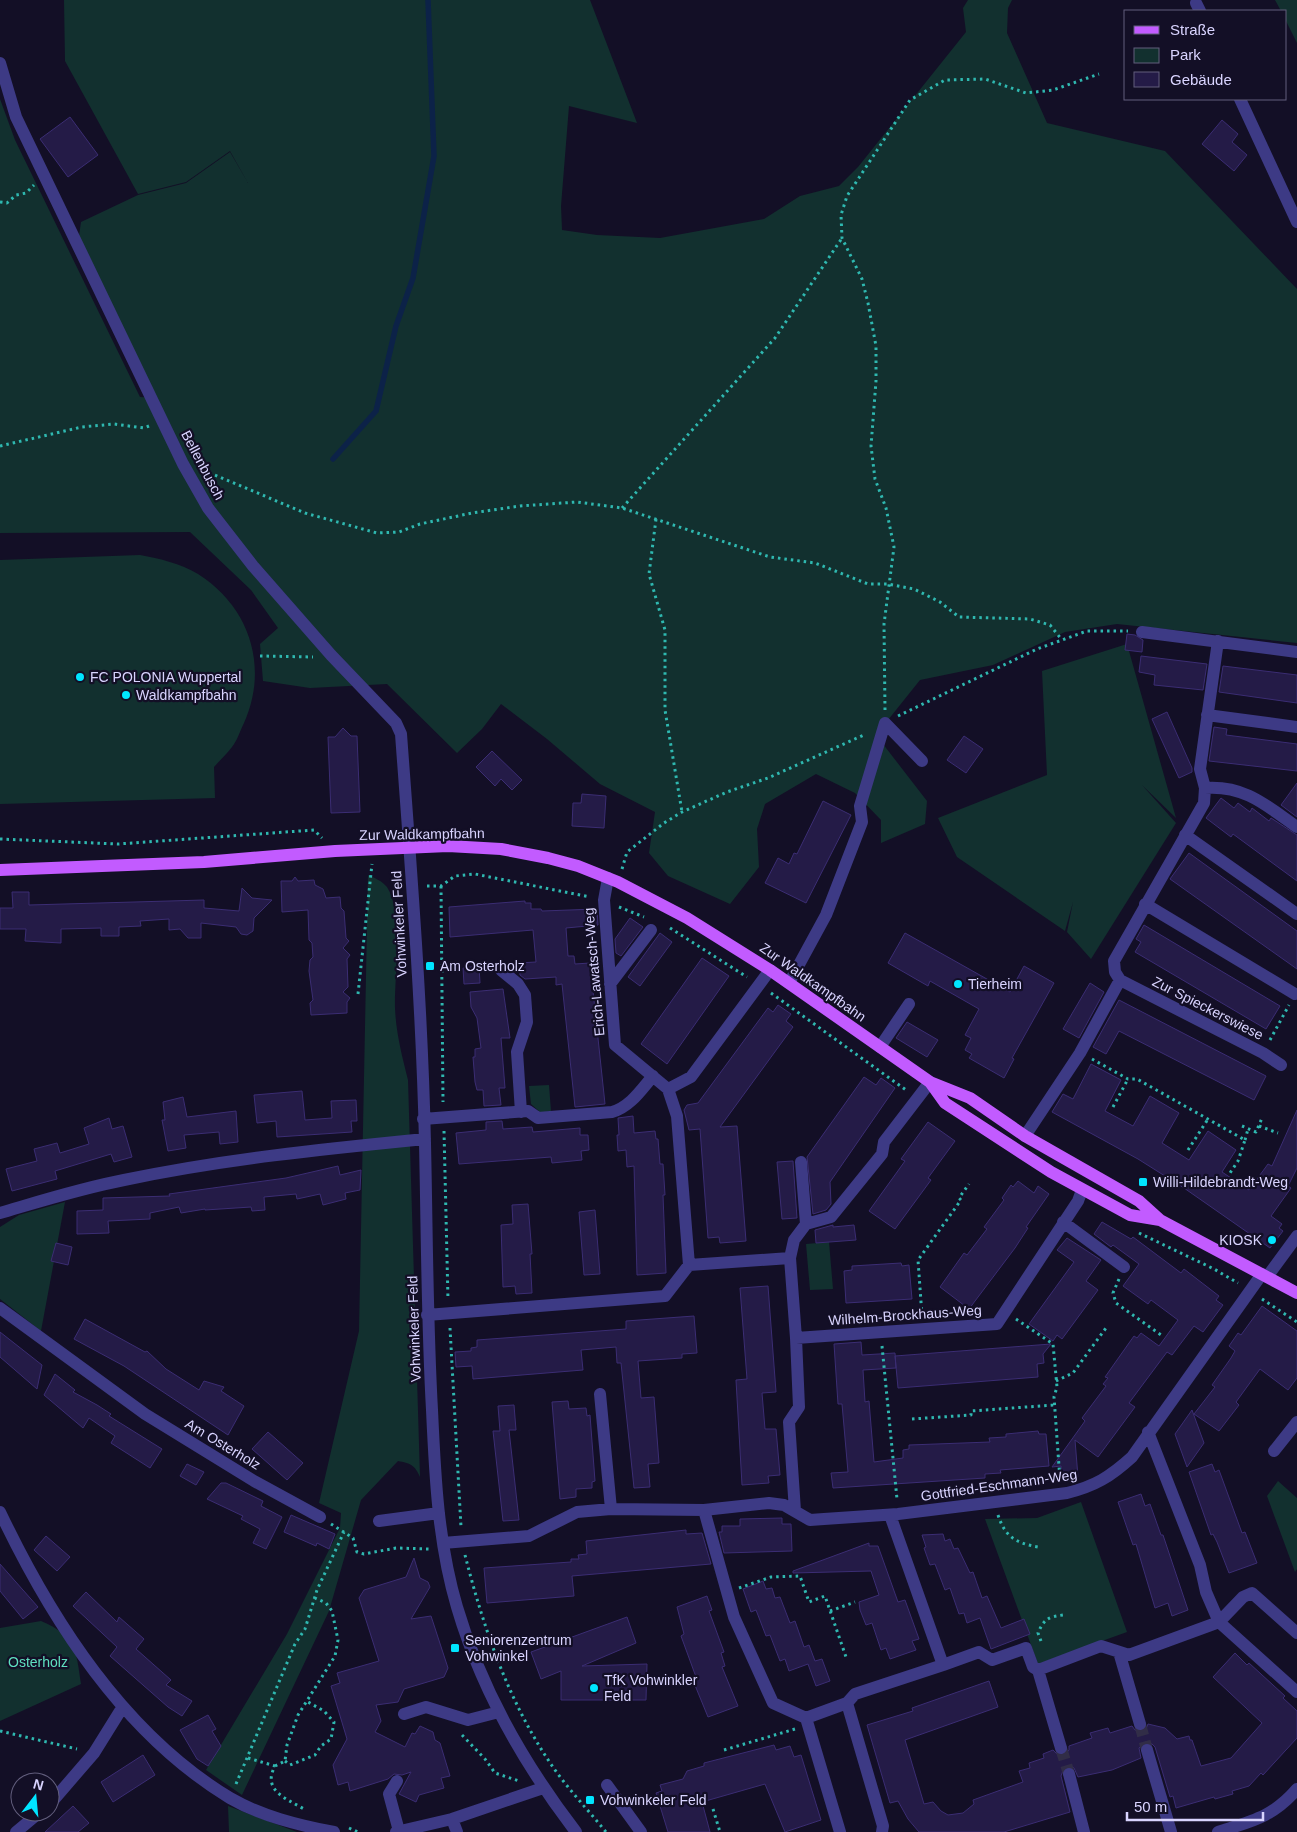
<svg xmlns="http://www.w3.org/2000/svg" width="1297" height="1832" font-family="Arial,sans-serif">
  <rect width="100%" height="100%" fill="#130f26"/>
  <path fill="#12302f" d="M64,0H590L637,123L569,106L561,206L562,230L597,235L660,238L764,219L800,196L839,186L858,167L966,32L963,8L968,0H1012L1008,8L1007,33L1047,123L1165,151L1297,289V643L1117,624L1065,632L993,665L920,680L876,735L927,801L925,824L881,843V820L855,793L816,774L765,804L757,829L759,867L730,904L668,876L649,853L655,812L600,784L547,739L501,704L482,729L457,753L387,684L310,688L263,681L260,644L278,628L251,590L190,532L0,533V99L15,140L140,397L156,398L79,236L81,222L138,195L186,183L230,152L248,183L230,151L186,182L138,194L65,61Z
    M1275,0H1297V43L1286,21V11H1281Z
    M140,555C160,559 180,563 198,574C250,607 269,667 244,723C240,731 237,741 232,747C227,754 220,760 214,767L215,798L0,804V560Z
    M1127,644L1176,818L1142,785L1176,823L1091,959L1067,932L1073,902L1065,931L957,857L938,818L1047,775L1042,671Z
    M368,875C375,878 382,881 387,887C404,913 394,978 395,1008C396,1033 402,1056 408,1080L420,1477C415,1465 410,1463 398,1461L361,1500L329,1611L242,1795L206,1770L287,1634L340,1528L341,1513L319,1503L359,1331Z
    M549,1085L551,1111L541,1113L531,1104L529,1086Z
    M65,1202L41,1331L0,1299V1227L19,1215Z
    M829,1242L833,1289L810,1290L806,1244Z
    M1278,1481L1297,1498V1569L1295,1572L1267,1496Z
    M1081,1502L1127,1632L1038,1664L985,1519L1037,1518Z
    M41,1621C76,1636 76,1649 81,1684L0,1721V1628Z
    M228,1806L297,1832H229Z"/>
  <g fill="none" stroke-linecap="round" stroke-linejoin="round">
    <path stroke="#0c2248" stroke-width="5.5" d="M333,459L376,411L396,326L413,278L434,156L428,0"/>
  </g>
  <path fill="#241b47" stroke="#3b2d73" d="M70,117L98,155L68,177L40,139Z
    M1222,120L1238,134L1232,142L1247,155L1234,171L1202,144Z
    M1127,634L1135,635L1143,640L1142,652L1125,650Z
    M1141,656L1207,664L1203,690L1154,685L1155,675L1139,672Z
    M1223,666L1297,675V703L1219,692Z
    M1167,712L1192,768V772L1179,778L1152,719Z
    M1214,727L1227,729L1226,735L1297,744V771L1209,761Z
    M343,728L351,736H357L360,812L331,813L328,737H335Z
    M964,736L983,749L966,773L947,760Z
    M492,751L522,780L512,790L501,779L495,786L476,767Z
    M1297,783V817L1281,805Z
    M582,794L606,796L604,828L572,826L573,803H581Z
    M1221,798L1234,808L1238,803L1250,812L1252,808L1269,821L1271,818L1297,835V881L1233,834L1231,837L1206,818Z
    M823,801L851,815L806,903L765,883L778,858L789,864L794,853L797,854Z
    M1189,853L1297,931V969L1170,879Z
    M295,877L298,881L314,880L315,885L323,889L326,898L340,897L341,908L344,911L346,938L349,941L343,948L350,955L347,959L348,987L343,992L350,998L347,1002V1013L311,1015L310,1003L313,1000L309,971L310,960L313,957L312,943L309,940L308,910L282,912L281,881H292Z
    M242,888L252,898L272,900L254,918L253,931L247,935L241,934L236,927L201,923V938H188L180,929L169,930V919L140,921L141,926L119,927V936H101V928L61,929V943L25,941L26,929H0V908H13L12,892H29V905L204,900V908L239,911Z
    M525,901V903H531V909H541L542,911L597,909L598,925L566,928L568,956H574L575,964L590,963L605,1104L575,1107L562,984L556,985V977L525,979L520,975L519,963L536,962L533,930L450,937L449,907Z
    M630,918L643,927L621,956L616,953L615,939Z
    M1144,925L1280,1006L1266,1029L1135,952L1141,942L1136,939Z
    M660,933L672,942L640,986L628,977Z
    M905,933L1010,992L1024,966L1054,983L1012,1058L1014,1059L1004,1078L969,1058L972,1054L965,1050L971,1038L965,1035L979,1009L930,981L928,986L888,963Z
    M702,958L729,976L667,1064L641,1044Z
    M479,966L480,983L464,984L463,968Z
    M1090,983L1104,992L1079,1038L1063,1029Z
    M503,989L510,1038H501L505,1088H499L501,1105L484,1106L483,1090H477L475,1082L473,1057H475V1049L481,1048L477,1018L471,1007L470,992Z
    M1119,1000L1266,1076L1254,1100L1119,1031L1106,1054L1093,1047Z
    M778,1005L791,1014L786,1021L793,1027L720,1127L737,1126L746,1241L720,1243L719,1237L708,1238L700,1129L689,1130L684,1110L687,1105L698,1103L768,1008L773,1012Z
    M907,1022L938,1040L927,1057L896,1038Z
    M1091,1064L1121,1080L1105,1111L1133,1126L1150,1096L1179,1113L1162,1143L1189,1160L1208,1131L1236,1150L1222,1172L1249,1190L1268,1164L1272,1166L1297,1110V1168L1288,1186L1291,1188L1271,1216L1282,1224L1279,1228L1283,1231L1270,1248L1184,1188L1138,1159L1052,1112L1063,1094L1073,1099Z
    M864,1077L876,1085L881,1078L895,1088L830,1182L831,1204L826,1210L813,1214L807,1157Z
    M302,1091L305,1120L332,1118L331,1101L356,1100L357,1121H351L352,1132L277,1137L276,1121L257,1123L254,1095Z
    M183,1097L187,1117L236,1111L238,1142L220,1144L219,1132L184,1135L186,1148L168,1151L162,1120H165L163,1102Z
    M633,1116L634,1133L655,1131L656,1139H658L660,1164H663L665,1195H663L666,1273L637,1275L634,1166L627,1167L626,1150L618,1151L617,1135H619L618,1118Z
    M109,1118L112,1129L123,1126L132,1157L114,1162L111,1154L55,1171L57,1179L12,1191L6,1169L37,1161L34,1149L57,1143L60,1153L89,1144L84,1128Z
    M502,1121L503,1129L532,1127L533,1132L580,1128V1135H588L589,1150L581,1151L582,1160L552,1163L551,1157L459,1164L456,1133L486,1130V1122Z
    M928,1122L955,1141L928,1178L931,1180L895,1229L869,1211L905,1161L901,1159Z
    M793,1161L797,1218L782,1219L777,1162Z
    M338,1166L340,1175L361,1170L360,1190L345,1193L346,1199L323,1205L320,1194L297,1199L296,1194L264,1197L265,1210L252,1211L251,1207L205,1210V1209L181,1213L179,1207L150,1213V1219L108,1221L109,1233L77,1234V1211L103,1210V1198L170,1196L169,1194L286,1178Z
    M1018,1181L1034,1193L1038,1186L1049,1194L1026,1227L1028,1228L1015,1248L969,1309L940,1287L964,1253L967,1255L987,1229L984,1227L1004,1200L1002,1198L1011,1185L1013,1187Z
    M528,1204L532,1254H530L532,1293L516,1294L515,1286L503,1287L501,1225L513,1224L512,1205Z
    M595,1210L600,1274L584,1275L579,1212Z
    M1102,1222L1131,1239L1133,1237L1181,1273L1184,1269L1219,1296L1216,1300L1223,1305L1203,1332L1194,1326L1172,1355L1167,1352L1129,1403L1135,1407L1098,1457L1075,1440L1078,1477L1062,1479L1061,1466L1052,1467L1085,1421L1082,1418L1106,1386L1103,1384L1108,1378L1105,1377L1129,1343L1134,1336L1137,1338L1141,1333L1159,1346L1178,1320L1151,1300L1148,1304L1123,1286L1139,1264L1113,1245L1111,1247L1094,1234Z
    M833,1225V1227L854,1225L856,1240L816,1243L815,1230Z
    M1067,1238L1101,1260L1086,1281L1098,1290L1062,1339L1057,1335L1053,1341L1029,1324L1074,1262L1057,1250Z
    M56,1243L72,1247L68,1265L51,1261Z
    M901,1263L902,1266L909,1265L912,1299L846,1303L844,1271L852,1270V1266Z
    M768,1286L776,1392L762,1393L765,1429H776L780,1475L768,1476L769,1483L742,1485L736,1380L747,1379L740,1288Z
    M1262,1306L1297,1331V1378L1288,1390L1260,1369L1236,1402L1239,1405L1219,1431L1194,1414L1215,1387L1212,1385L1231,1358L1235,1351L1229,1346L1238,1333L1241,1335Z
    M694,1316L697,1353L682,1354V1358L638,1361L641,1398L654,1397L659,1463L648,1464L650,1487L634,1488L621,1363H617L616,1347L581,1350L583,1370L473,1379L472,1366L456,1367L455,1352L471,1351V1348L477,1347V1340L626,1329V1321Z
    M85,1319L145,1352L147,1351L166,1369L199,1390L204,1381L224,1387L221,1391L244,1406L228,1435L124,1366L74,1339Z
    M0,1332L42,1365L37,1389L0,1357Z
    M861,1342L862,1355L895,1353L896,1368L863,1370L865,1402L869,1401L874,1462L903,1458V1450L909,1449V1445L990,1442L989,1438L1006,1437V1434L1038,1431L1039,1434H1046L1049,1466L1000,1470L1001,1473L985,1474V1478L833,1488L831,1473L848,1472L842,1404H838L834,1344Z
    M1051,1344L1043,1354L1044,1363L1037,1364L1038,1377L898,1388L895,1356Z
    M55,1374L75,1390L73,1392L97,1405L111,1414L109,1416L162,1449L150,1468L111,1443L115,1436L89,1418L83,1428L44,1395Z
    M568,1401L569,1409L586,1408L587,1416L590,1415L595,1481L592,1482V1488L576,1489V1497L560,1499L552,1402Z
    M514,1405L516,1430H509L519,1520L503,1521L493,1431H500L498,1406Z
    M1192,1410L1204,1443L1187,1467L1175,1434Z
    M268,1432L303,1463L287,1480L252,1449Z
    M187,1464L204,1472L196,1485L180,1476Z
    M1212,1464L1215,1472L1219,1470L1242,1533L1245,1532L1257,1563L1229,1573L1217,1542L1213,1534L1211,1535L1189,1472Z
    M221,1483H226L263,1501L261,1506L282,1517L266,1549L253,1543L260,1529L241,1519L243,1516L207,1499Z
    M1141,1494L1145,1506L1150,1504L1161,1535H1163L1188,1610L1172,1616L1168,1603L1155,1608L1136,1544L1133,1545L1118,1502Z
    M291,1515L335,1534L329,1549L317,1543L316,1546L284,1532Z
    M782,1518V1524H791L792,1551L724,1553L719,1532H722V1526H740V1519Z
    M686,1530V1534L702,1533L711,1564L572,1576L574,1596L487,1603L484,1568L571,1562V1559H579L578,1555L587,1554L586,1541Z
    M943,1534L945,1541L950,1539L954,1549L958,1548L970,1573L973,1572L982,1598L987,1596L1001,1628L1024,1619L1030,1634L991,1649L980,1618L967,1623L964,1613L959,1614L950,1588L945,1590L935,1564L930,1565L924,1548L926,1547L922,1535Z
    M46,1536L70,1557L57,1571L34,1550Z
    M869,1543V1546H878L898,1602L905,1600L919,1639L912,1641L916,1650L890,1659L886,1648L881,1650L872,1623L866,1625L860,1610L859,1602L879,1595L871,1571L793,1573V1571Z
    M414,1558L420,1578L428,1582L430,1587L411,1619L431,1616L448,1668L444,1677L404,1689L398,1702L376,1705L381,1721L375,1732L405,1747L412,1733L415,1734L420,1726L433,1732L435,1740L440,1743L450,1776L441,1778L444,1788L419,1795L416,1802L399,1794L411,1772L402,1775L394,1774L388,1779L350,1791L348,1782L338,1785L333,1765L347,1739L331,1686L340,1683L337,1673L379,1661L359,1598L364,1590L406,1577Z
    M0,1564L38,1607L23,1619L0,1591Z
    M763,1581L766,1589L772,1588L775,1598L780,1597L790,1623L795,1621L804,1647L809,1645L815,1661L822,1659L830,1681L816,1686L808,1664L789,1671L785,1659L780,1661L770,1635L766,1636L756,1610L751,1612L743,1589Z
    M86,1592L117,1622L119,1617L144,1639L136,1649L171,1680L166,1685L192,1701L182,1716L168,1707L110,1656L117,1647L73,1606Z
    M707,1596L712,1610L709,1611L724,1652L721,1653L725,1666L722,1667L738,1706L708,1717L692,1678L696,1677L681,1636L684,1634L677,1607Z
    M627,1617L636,1643L582,1666L647,1664L646,1700H561V1671L541,1679L531,1652Z
    M1235,1653L1247,1665L1249,1663L1285,1696L1283,1698L1297,1711V1738L1263,1775L1261,1773L1249,1786L1232,1791L1233,1794L1215,1799L1214,1797L1176,1808L1173,1796L1170,1797L1155,1747L1152,1744L1145,1742L1139,1748L1141,1758L1112,1770L1078,1777L1074,1768L1071,1766L1064,1768L1061,1776L1070,1812L1004,1832H919L908,1819L898,1801L890,1803L867,1725L913,1711L912,1708L989,1681L998,1707L905,1740L924,1804L933,1802L941,1811L948,1815L963,1813L974,1804L973,1800L1023,1782L1019,1771L1030,1768L1029,1763L1044,1758L1043,1754L1053,1750L1059,1756H1064L1069,1750V1746L1092,1738L1090,1733L1108,1728L1110,1733L1132,1726L1135,1730L1142,1732L1146,1729L1148,1724L1165,1728L1177,1739L1189,1736L1190,1740H1192L1201,1766L1231,1758L1262,1723L1213,1677Z
    M208,1715L216,1729L212,1731L221,1746L208,1766L197,1759L180,1730Z
    M774,1745L776,1750L790,1746L794,1757L801,1755L821,1820L785,1832L765,1784L702,1802L710,1832H668L656,1793L662,1791L660,1785L683,1779L687,1771L704,1766V1763Z
    M143,1755L155,1775L113,1802L101,1782Z
    M73,1806L89,1823L78,1832H45Z"/>
  <g fill="none" stroke-linecap="round" stroke-linejoin="round">
    <path stroke="#312d47" stroke-width="12" stroke-dasharray="12 6" stroke-linecap="butt" d="M1140,1724L1147,1750
      M1061,1748L1069,1774"/>
    <path stroke="#2fb8b0" stroke-width="3" stroke-dasharray="2.5 4" stroke-linecap="butt" d="M0,202L7,203L16,195L26,193L34,185
      M0,446L82,427L114,424L144,428L149,426
      M203,470L305,513L377,533L399,532L420,524L472,513L520,506L577,502L622,508L770,557L815,563L868,584H888L914,589L940,602L959,617L1030,619L1050,625L1062,640
      M622,508L775,338L842,238
      M656,519L649,574L665,630V710L682,812
      M260,656L313,657
      M885,710L884,624L894,547L886,508L875,479L871,446L876,381V346L868,303L862,279L842,238L841,215L847,196L910,100L945,80L985,79L1026,93L1053,90L1099,74
      M898,716L1037,649L1087,631H1128
      M0,839L118,844L314,830L322,838
      M622,869L627,852L664,823L682,812L727,792L768,778L866,734
      M427,886H441L455,876L475,874L590,897
      M441,886L443,1102
      M619,907L644,917
      M670,928L747,977
      M771,993L906,1090
      M358,994L372,864
      M1270,1040L1289,1005
      M1092,1059L1128,1079H1137L1245,1140L1238,1161L1228,1176
      M1113,1107L1128,1079
      M1242,1126L1256,1132L1262,1118
      M1259,1126L1278,1133
      M444,1131L448,1300
      M1245,1140L1248,1129
      M1188,1150L1208,1119
      M1139,1233L1214,1269L1238,1283
      M1119,1279L1113,1293L1116,1303L1161,1335
      M1262,1299L1297,1322
      M922,1316L918,1260L961,1200L959,1198L969,1184
      M1016,1319L1053,1344L1057,1387L1054,1397L1060,1480
      M450,1328L461,1527
      M882,1346L897,1499
      M1056,1381L1073,1373L1106,1328
      M912,1419L971,1415V1411L1054,1405
      M998,1515C1005,1537 1016,1543 1038,1547
      M331,1524L353,1538L357,1552L364,1554L396,1548L429,1549
      M465,1555C484,1630 510,1706 555,1770C570,1791 589,1811 606,1832
      M739,1588L771,1577L800,1576L809,1602L825,1596L846,1657
      M830,1611L855,1602
      M1041,1641L1038,1633C1044,1619 1048,1617 1063,1615
      M0,1731L77,1749
      M462,1735L485,1759L495,1773L519,1781
      M724,1750L795,1729
      M248,1758L275,1766C262,1790 285,1798 304,1809
      M285,1761L290,1765L315,1755L321,1746L331,1739L334,1722L324,1711L308,1702
      M275,1766L285,1761L287,1745L298,1715L335,1656L338,1640L332,1611L326,1603L315,1598
      M236,1784L295,1644L305,1629L317,1590L344,1532
      M713,1809L720,1832
      M349,1828L358,1832"/>
    <path stroke="#3d3a85" stroke-width="12" d="M1196,3L1200,11
      M0,63L16,117L183,464L208,508L253,566L331,655L396,723L401,734C411,869 422,1006 425,1143C427,1232 427,1321 432,1410C435,1476 438,1543 457,1607C481,1689 524,1764 576,1832
      M1240,99L1297,222
      M1142,632L1297,652
      M1218,641L1200,769L1205,788C1245,785 1267,806 1297,827
      M1207,715L1297,727
      M1185,835L1297,914
      M608,878L604,900L615,1045L668,1089L677,1116L689,1265
      M1145,904L1295,994
      M501,970L518,984L525,995L527,1022L517,1052L521,1112
      M1120,980L1263,1053L1281,1065
      M789,983L826,915L862,822L860,806L885,723L922,761
      M610,984L651,930
      M880,1047L909,1004
      M668,1089L691,1077L770,970
      M423,1119L528,1111L538,1118L612,1112C630,1107 641,1090 653,1076
      M1025,1136L1080,1053L1120,980L1115,972L1114,961L1204,803L1205,788
      M801,1162L806,1224
      M0,1213C41,1201 82,1188 124,1180C224,1159 324,1149 425,1139
      M1063,1222L1124,1267
      M790,1258L794,1240L806,1224L831,1217L882,1154L884,1142L930,1082
      M1267,1277L1297,1236
      M0,1308L145,1414L254,1481L320,1517
      M427,1315L665,1296L689,1265L790,1258L796,1338L997,1324L1078,1201L1082,1190
      M600,1394L611,1509
      M1274,1451L1297,1422
      M704,1510L734,1617L773,1703L806,1718
      M795,1511L789,1422L799,1407L796,1338
      M0,1512C52,1621 124,1734 230,1798C261,1816 298,1825 334,1832
      M890,1515L943,1665L979,1652L992,1660L1026,1648L1033,1667L1038,1670L1061,1748
      M379,1521L439,1513
      M443,1543L529,1536L577,1512L611,1509L704,1510L769,1503L784,1505L810,1520L824,1519L898,1514L1067,1493C1095,1486 1110,1477 1132,1457L1262,1274
      M1297,1633L1252,1593L1243,1597L1219,1622L1297,1692
      M1119,1652L1140,1724
      M1038,1670L1101,1646L1129,1655L1219,1622L1206,1592L1200,1565L1148,1432
      M847,1703L855,1694L943,1665
      M404,1714L426,1707L468,1720L499,1712
      M1147,1750L1171,1832
      M1069,1774L1084,1832
      M397,1781L389,1794L399,1831
      M607,1785L641,1832
      M50,1804L94,1753L122,1708
      M452,1819L457,1832
      M16,1832L40,1812
      M396,1832L452,1819L543,1788
      M840,1832L806,1718L847,1703L883,1826L882,1832
      M1218,1832C1252,1821 1273,1817 1297,1789"/>
    <path stroke="#c25bff" stroke-width="12" d="M0,870L204,862L335,851L448,846L501,849L548,858L578,866L618,882L687,918L770,970L930,1082L970,1098L1025,1136L1139,1201L1160,1220L1297,1293
      M930,1082L945,1103L1051,1172L1130,1215L1160,1220"/>
  </g>
  <g fill="#00e5ff" stroke="#130f26" stroke-width="2">
    <circle cx="80" cy="677" r="5"/>
    <circle cx="126" cy="695" r="5"/>
    <rect x="425" y="961" width="10" height="10" rx="2.5"/>
    <circle cx="958" cy="984" r="5"/>
    <rect x="1138" y="1177" width="10" height="10" rx="2.5"/>
    <circle cx="1272" cy="1240" r="5"/>
    <rect x="450" y="1643" width="10" height="10" rx="2.5"/>
    <circle cx="594" cy="1688" r="5"/>
    <rect x="585" y="1795" width="10" height="10" rx="2.5"/>
  </g>
  <g text-anchor="middle" dominant-baseline="central" stroke-width="4.5" stroke-linejoin="round" paint-order="stroke">
    <g font-size="14" fill="#d9d4ff" stroke="#130f26">
      <text transform="translate(203 465) rotate(62)">Bellenbusch</text>
      <text transform="translate(422 834) rotate(-1)">Zur Waldkampfbahn</text>
      <text transform="translate(399 924) rotate(-93)">Vohwinkeler Feld</text>
      <text transform="translate(594 972) rotate(-95)">Erich-Lawatsch-Weg</text>
      <text transform="translate(813 982) rotate(35)">Zur Waldkampfbahn</text>
      <text transform="translate(1208 1008) rotate(27)">Zur Spieckerswiese</text>
      <text transform="translate(905 1315) rotate(-4)">Wilhelm-Brockhaus-Weg</text>
      <text transform="translate(414 1329) rotate(-92)">Vohwinkeler Feld</text>
      <text transform="translate(223 1444) rotate(31)">Am Osterholz</text>
      <text transform="translate(999 1485) rotate(-8)">Gottfried-Eschmann-Weg</text>
    </g>
    <g font-size="14" fill="#d9d4ff" stroke="#130f26" text-anchor="start">
      <text x="90" y="677">FC POLONIA Wuppertal</text>
      <text x="136" y="695">Waldkampfbahn</text>
      <text x="440" y="966">Am Osterholz</text>
      <text x="968" y="984">Tierheim</text>
      <text x="1153" y="1182">Willi-Hildebrandt-Weg</text>
      <text x="1262" y="1240" text-anchor="end">KIOSK</text>
      <text x="465" y="1640">Seniorenzentrum<tspan x="465" dy="16">Vohwinkel</tspan></text>
      <text x="604" y="1680">TfK Vohwinkler<tspan x="604" dy="16">Feld</tspan></text>
      <text x="600" y="1800">Vohwinkeler Feld</text>
    </g>
    <g font-size="14" fill="#5fe0c0" stroke="#130f26">
      <text x="38" y="1662">Osterholz</text>
    </g>
  </g>
  <rect x="1124" y="10" width="162" height="90" fill="#130f26" stroke="#625e7d"/>
  <rect x="1134" y="26" width="25" height="8" fill="#c25bff" stroke="#625e7d"/>
  <text x="1170" y="35" font-size="15" fill="#d9d4ff">Straße</text>
  <rect x="1134" y="48" width="25" height="15" fill="#12302f" stroke="#625e7d"/>
  <text x="1170" y="60" font-size="15" fill="#d9d4ff">Park</text>
  <rect x="1134" y="72" width="25" height="15" fill="#241b47" stroke="#625e7d"/>
  <text x="1170" y="85" font-size="15" fill="#d9d4ff">Gebäude</text>
  <g transform="translate(35 1797) rotate(16)"><circle r="24" fill="#130f26" stroke="#625e7d"/>
  <path d="M0-4L9 19L0 12L-9 19Z" fill="#00e5ff"/>
  <text y="-8" font-size="14" font-weight="bold" text-anchor="middle" fill="#d9d4ff">N</text>
  </g>
  <path d="M1127 1812v8h136v-8" fill="none" stroke="#d9d4ff" stroke-width="2.5"/>
  <text x="1134" y="1812" font-size="15" fill="#d9d4ff" stroke="#130f26" stroke-width="4" paint-order="stroke">50 m</text>
</svg>
